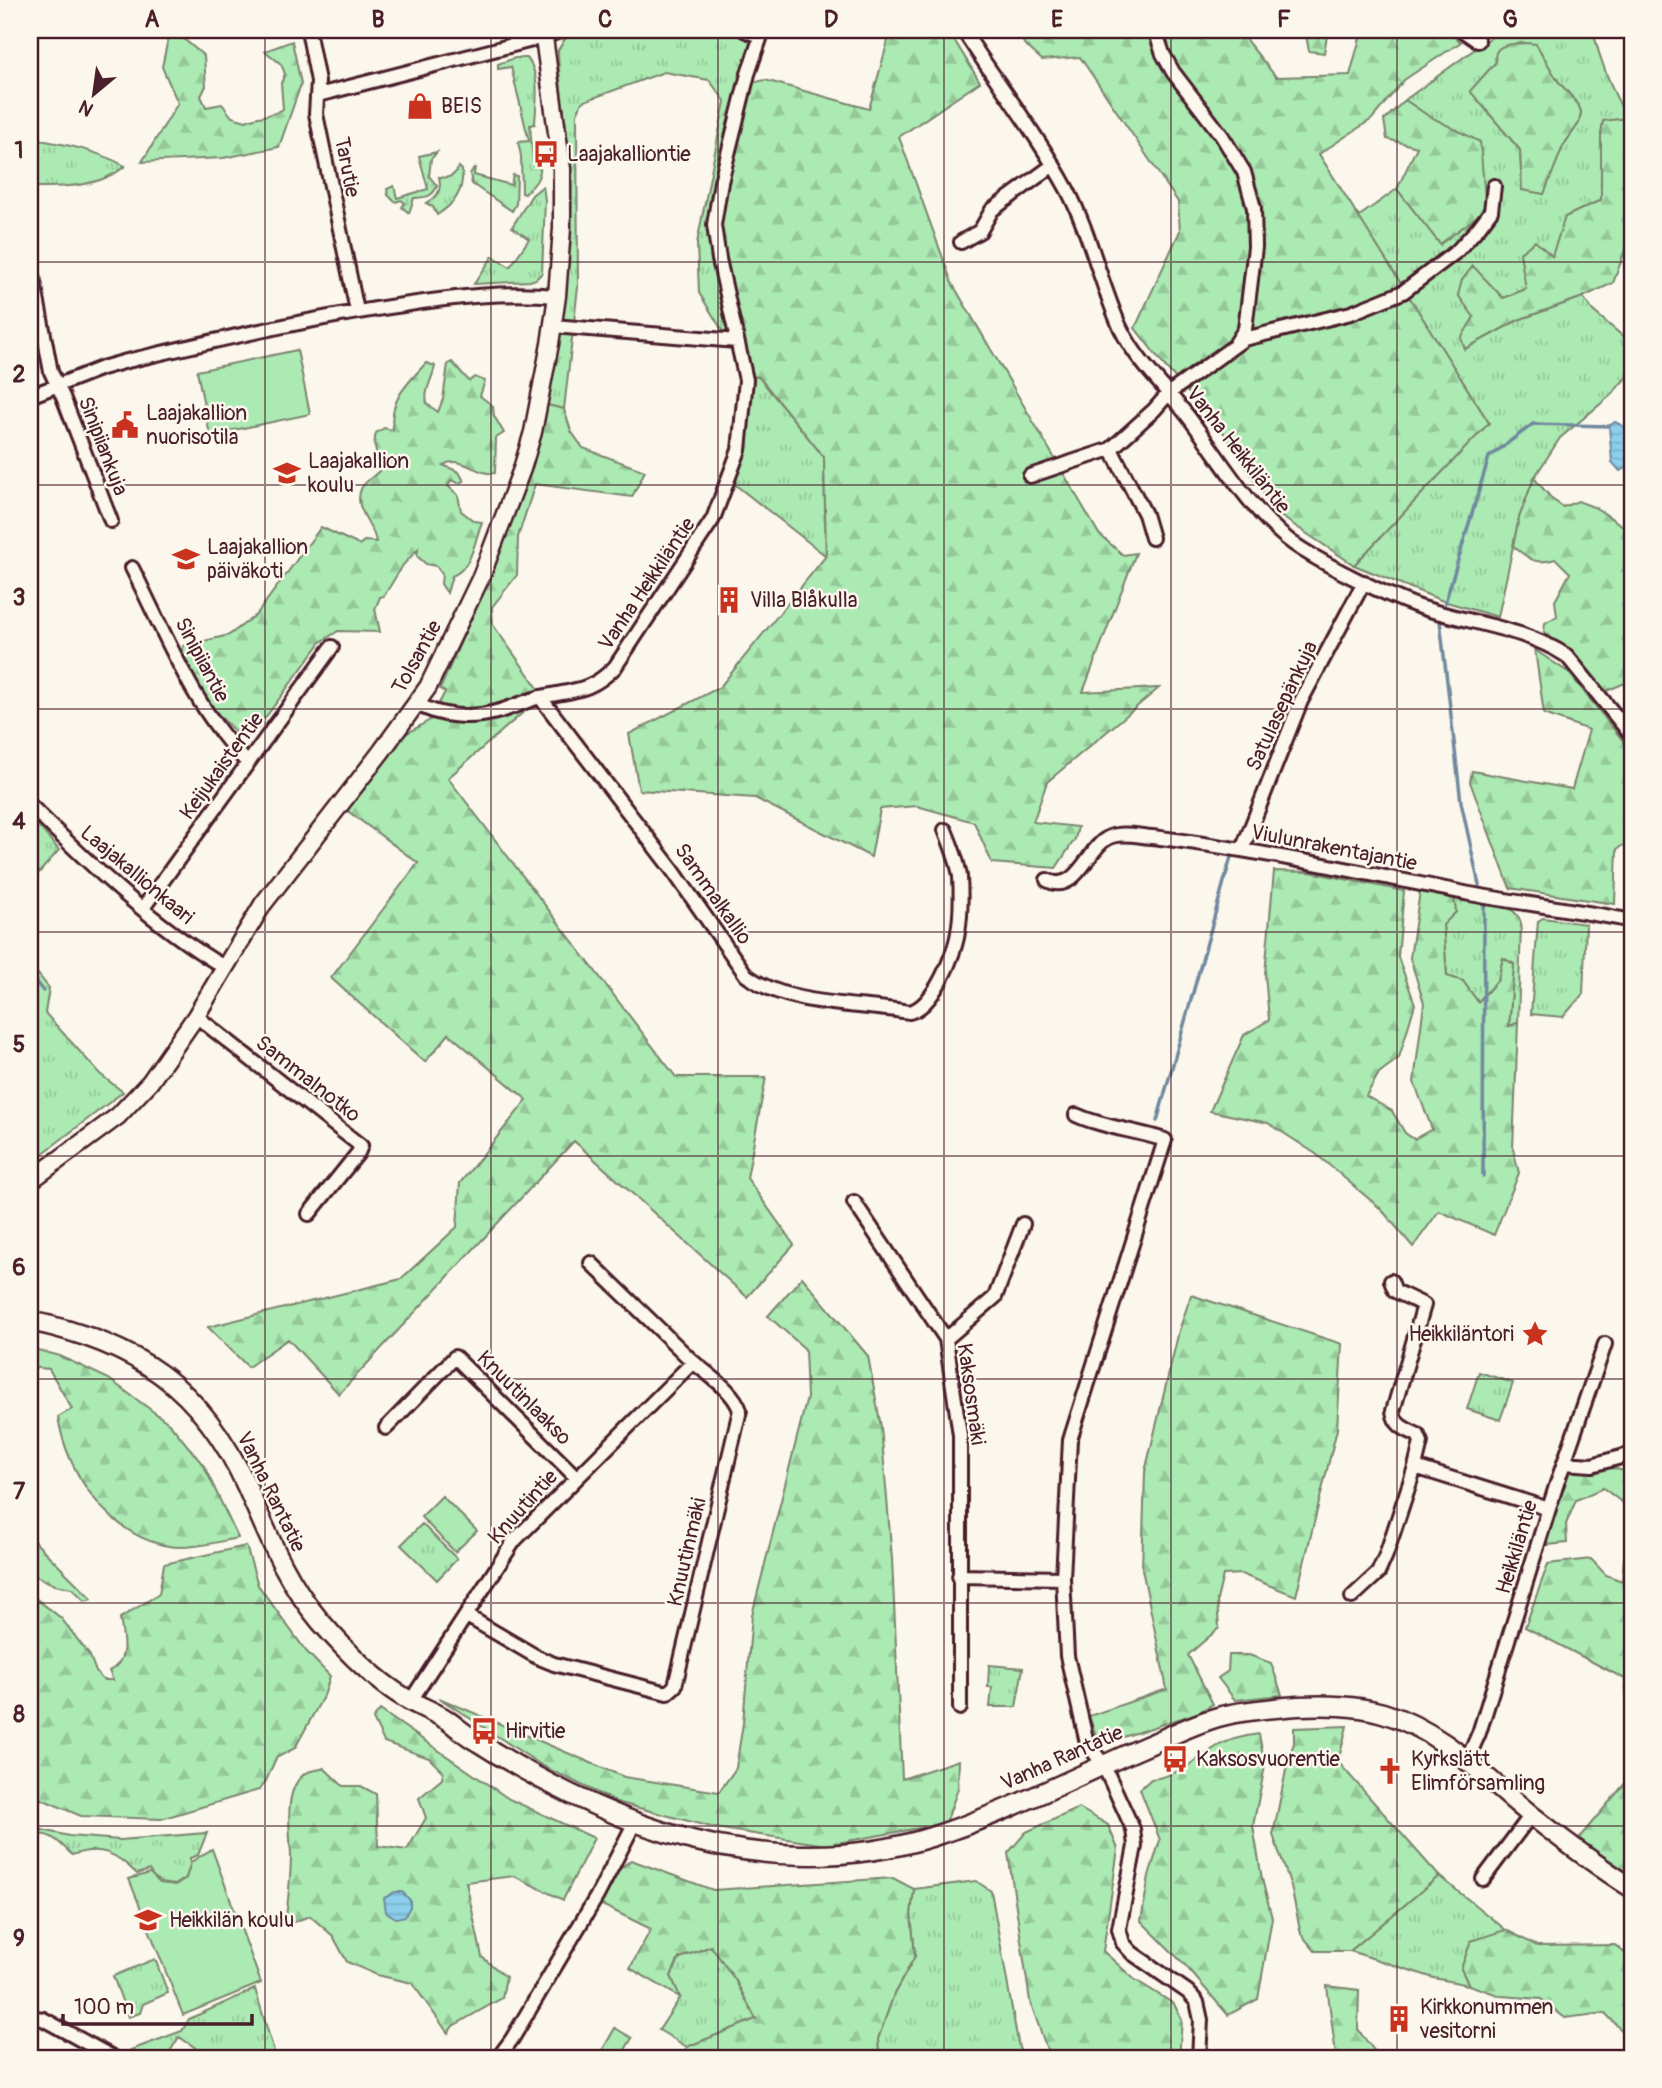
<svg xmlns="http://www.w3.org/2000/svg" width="1662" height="2088" font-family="Pangolin,sans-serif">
  <defs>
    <pattern id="grass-tufts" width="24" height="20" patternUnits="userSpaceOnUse" patternTransform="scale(1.75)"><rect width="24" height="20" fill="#abeab2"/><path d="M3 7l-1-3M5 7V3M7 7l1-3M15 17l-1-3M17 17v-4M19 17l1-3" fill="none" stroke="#95c899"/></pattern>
    <pattern id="forest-firs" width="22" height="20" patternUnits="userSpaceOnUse" patternTransform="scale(1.75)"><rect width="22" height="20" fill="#abeab2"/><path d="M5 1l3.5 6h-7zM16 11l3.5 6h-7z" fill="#95c899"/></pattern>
    <pattern id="water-rules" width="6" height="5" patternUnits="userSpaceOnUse" patternTransform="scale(1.75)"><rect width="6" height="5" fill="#8bcfec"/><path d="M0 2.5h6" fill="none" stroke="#79b1cb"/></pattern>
  </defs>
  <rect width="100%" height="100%" fill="#fbf7ec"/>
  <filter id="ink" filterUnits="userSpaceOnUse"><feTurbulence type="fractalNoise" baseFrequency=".0143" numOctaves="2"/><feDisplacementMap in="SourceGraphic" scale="14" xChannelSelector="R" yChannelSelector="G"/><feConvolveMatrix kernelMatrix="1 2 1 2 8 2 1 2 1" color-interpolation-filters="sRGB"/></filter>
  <g filter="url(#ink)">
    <path fill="url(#grass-tufts)" stroke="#7a846e" stroke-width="2" fill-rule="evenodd" d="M580,30H729C738,33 749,36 752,46L709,227L711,261L735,351L699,293L697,243L725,101L709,80L664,72L582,102L577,114L578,287L564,409L547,405C561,320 573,232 568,147C566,114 558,83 558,50L565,39Z
      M1501,30H1593C1600,62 1611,89 1627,118L1603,122L1601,135V200L1565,217L1552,257L1526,289L1503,298L1472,266L1474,317L1465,349L1518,320L1583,297L1593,311L1632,344V371L1610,396L1560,438L1534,478L1519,518L1498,617L1443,601L1354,565L1489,423L1358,217L1397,189L1440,244L1427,115L1405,100ZM1536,44L1557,80L1578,104L1581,112L1579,123L1563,146L1544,193L1522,190L1520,150L1471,91L1496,62Z
      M515,58H527C541,74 536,103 535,124L530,125L533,162H540C542,177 535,184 525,194L522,193L521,156L518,142L529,141L511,67L498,69V64Z
      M33,139C65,144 96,150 125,166C100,188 62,187 30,187V140Z
      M437,152L431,159L429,176L437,186C432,198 425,197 414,198L409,213L402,207L405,203L401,200L395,202L388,195L387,189L394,186L397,198L428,189L419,156Z
      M459,167L462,170C464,192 454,204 437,215L433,207L426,203C438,197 442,190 439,177C448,179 455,176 459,167Z
      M475,167L474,175L511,185L513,175L517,176L516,204L512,211L472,184L470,174Z
      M543,186L545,200L542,273L536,279L530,281L474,284L493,256L510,267L529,239L512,227L532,195Z
      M751,376L759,377L824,457L826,556L733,483Z
      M30,816L59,850L30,883Z
      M1454,897C1477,900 1513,898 1521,923L1518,1023L1509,1027L1514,964L1503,958L1498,980L1478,1002L1463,981L1447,976L1443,924L1456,912Z
      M1543,918L1586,924L1583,994L1563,1017L1531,1014L1538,921Z
      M30,964L49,988L45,1013L100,1074L123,1092L33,1161L30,1160Z
      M1479,1372L1513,1383L1500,1420L1467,1409Z
      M422,1524L457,1559L437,1580L401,1545Z
      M989,1665L1023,1668L1016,1707H990L992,1687H988Z
      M38,1829L69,1836L120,1840L207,1833L198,1855L190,1858C193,1888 163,1896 149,1870L137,1874C116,1853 101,1845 72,1855C59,1842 49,1829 30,1837V1833Z
      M1439,1876L1506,1930L1471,1941L1461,1969L1469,1985L1434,1978L1350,1951Z
      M976,1881L991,1891L1019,2048L1024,2058L879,2057L878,2039L894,1994L915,1956L911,1914L914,1889Z
      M711,1946L736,1981L756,2019L687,2047L659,2030L680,1998L671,1976L680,1958Z
      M155,1959L168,1993L143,2004L140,2013L128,2017L113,1976Z
      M255,1989L276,2058H211L179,2037L166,2058H147L131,2050L182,2031L189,2019Z
      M615,2028L632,2038L620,2058H598Z"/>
    <path fill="url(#forest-firs)" stroke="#7a846e" stroke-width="2" d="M891,30H948L980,82L899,137L952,283L1099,534L1123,555L1136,553L1083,692L1159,688L1047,782L1033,822L1078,827L1075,839L1056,868L992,863L974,822L917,806L880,809L871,857L755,798L639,790L629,734L720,687L826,556L824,457L759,377L751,376L719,235L724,188L751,83L765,80L869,109Z
      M1019,30H1238L1276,77L1350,75L1361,34L1332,30H1447L1461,42L1404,80L1372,119L1319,154L1489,423L1354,565L1276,513L1224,433L1163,364L1135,328L1180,231L1178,202L1080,57L1042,60L1024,44Z
      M1305,30H1328L1324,53L1309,51Z
      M169,34L179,35L204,56L206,86L201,96L206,107L222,104L232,117L246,121C258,115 271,117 283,109L281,83L285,74L281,64L265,51L292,41L301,84L279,147L223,158L142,162L178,103L162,67Z
      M1525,43L1536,44L1557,80L1578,104L1581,112L1579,123L1563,146L1544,194L1522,190L1520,150L1470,91L1496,62C1491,44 1511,44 1525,43Z
      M1405,100L1427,115L1480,142L1486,210L1440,244L1397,189L1417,147L1387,139L1384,120Z
      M1627,118L1632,125V232L1613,283L1583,297L1518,320L1465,349L1461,338L1474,317L1458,295L1462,280L1473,266L1503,298L1526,289L1520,253L1535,241L1552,256L1565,217L1601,200V135L1603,121Z
      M452,362L469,381L475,377L485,381L480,396L493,406L494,416L504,433L496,438L495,473C477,476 461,454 443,465L459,472L464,481L458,483L451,480L448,486L458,495L461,511L474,521L482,522C474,541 473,567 452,576L447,593L441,584L442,574L436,566L426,564L417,556L418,549L403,565L384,596L380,597L375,609L380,632L338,631L321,642L254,733H236C215,709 179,680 183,646L229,635L256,615L321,527L359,545L364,541L376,542C374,524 351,507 362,487C365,482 374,476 379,471C381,454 371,451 376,433L384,428L393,430C388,400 408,383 426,363L435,366C432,381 424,389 427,404L438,412L443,399L448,364Z
      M547,405L564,409L571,431L583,448L645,471L632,497L535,484L518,537L517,575L492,607L493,625L543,695L448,778L676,1077H766L747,1178L794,1245L747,1297L574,1141L339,1394L288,1339L248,1367L208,1327L401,1279L457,1227L460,1183L527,1100L449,1034L425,1062L331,978L418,863L345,809L404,735L430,720L445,692L440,689L502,548L528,476Z
      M1534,478L1552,499L1563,507L1578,501L1596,508L1632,532V680L1604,692L1586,667L1544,632L1545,623L1557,616L1555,601L1570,573L1556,559C1534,565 1531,560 1513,546L1519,518Z
      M1535,650L1568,672L1632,752V840L1617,849L1615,904L1510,888L1470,782L1472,771L1572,789L1589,730L1544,714Z
      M1274,871L1310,872L1404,891L1398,957L1415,1004L1399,1058L1379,1073L1366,1096L1392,1111L1405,1133L1414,1139L1432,1129L1414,1082L1424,1003L1410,958L1420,891L1454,897L1456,912L1443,925L1447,976L1463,981L1478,1002L1498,980L1503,958L1514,964L1509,1026L1518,1023L1513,1149L1519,1173L1494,1235L1439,1211L1413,1247L1381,1209L1316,1154L1268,1123L1210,1111L1244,1035L1269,1020L1265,974Z
      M802,1277L868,1356L881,1427L892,1559L902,1779L959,1760L958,1788L946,1823L826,1845L715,1828L616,1802L541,1765L439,1698L624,1777L719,1792L736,1768L743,1723L752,1615L807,1398L805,1349L768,1316Z
      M1191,1295L1342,1344L1337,1429L1296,1596L1241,1574L1223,1575L1217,1600L1219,1628L1188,1655L1213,1704L1197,1713L1105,1743L1098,1741L1089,1716L1167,1689L1142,1569L1145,1472L1179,1331Z
      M30,1348L60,1356L109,1379L170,1424L204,1466L238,1538C215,1542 187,1551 163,1545C106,1531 67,1472 58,1417L72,1409L49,1369L30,1367Z
      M1609,1467L1632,1473V1510L1603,1488L1576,1500L1566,1524L1567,1543L1546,1545L1563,1477L1577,1469Z
      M30,1537L92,1599L85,1601L72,1588L55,1585L38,1577L30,1570Z
      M246,1546L258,1585L306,1651L330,1676L325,1693L295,1748L276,1758L266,1781L259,1790L161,1819L81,1816L30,1794V1588L34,1597L61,1618L90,1656L96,1672L103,1680H113L109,1671C130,1660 123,1638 120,1618L159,1594L164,1564Z
      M1632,1553V1763L1625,1679L1525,1627L1548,1564L1591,1559L1606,1575L1622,1581L1624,1558Z
      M1229,1655H1249L1271,1663L1282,1695L1235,1700L1218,1678L1228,1671Z
      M380,1710L509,1799L594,1838L563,1900L514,1876L466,1882L482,1957L506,1977L502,1998L453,2026L448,2033L412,1983L377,1975L347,1962L333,1936L310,1916L285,1925C288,1901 291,1878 291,1854C290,1831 282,1785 308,1772C313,1770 320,1770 324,1768L343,1786H361L376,1794L378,1846L407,1850L426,1818L419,1798L442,1779L443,1772L429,1758L384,1742L373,1719Z
      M1347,1726L1338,1762L1439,1876L1350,1951H1315L1301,1934L1291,1886L1273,1835L1288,1760L1294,1743V1728Z
      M1259,1734L1265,1766L1253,1826L1262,1879L1272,1918L1258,1999L1228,2015L1185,1965L1141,1921L1149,1876L1160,1840L1140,1789L1151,1779C1176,1777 1195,1761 1216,1747C1229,1739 1244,1736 1259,1734Z
      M1632,1775V1875L1578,1839Z
      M1079,1808L1108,1825L1118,1849L1103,1951L1134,1979L1174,2004L1182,2020L1179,2058H1050L1030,2001L1008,1853L1026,1832Z
      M631,1860L713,1890L893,1878L914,1889L911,1914L915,1956L894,1994L878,2039L879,2057L882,2058H680L687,2047L756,2019L736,1981L711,1946L679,1958L671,1976L680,1997L630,1968L651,1929L600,1904L615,1873Z
      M1506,1930L1537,1946L1615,1945L1632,1959V2041L1605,2013L1565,2018L1541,1999L1501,1996L1469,1985L1461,1969L1471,1941Z
      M1327,1986L1359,1990L1358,2030L1380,2058H1332L1336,2055Z"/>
    <path fill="#abeab2" stroke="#7a846e" stroke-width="2" d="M297,350L310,414L210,435L197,371Z
      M442,1496L477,1531L455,1552L421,1517Z
      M212,1849L261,1983L183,2015L129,1879L150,1873L160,1883L175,1885L186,1878L191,1862Z"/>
    <path fill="url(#water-rules)" stroke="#71899f" stroke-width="2" d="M1615,422L1629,429L1632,433V461L1628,467L1620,471L1612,462L1609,426Z
      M395,1892H402L410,1900V1907L405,1916L396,1918L386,1912L384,1898Z"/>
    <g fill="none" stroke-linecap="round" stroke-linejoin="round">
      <path stroke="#71899f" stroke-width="3.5" d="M1445,603L1489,457L1533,424L1609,426
        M1440,621L1461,802L1479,885
        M30,975L43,991
        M1157,1121L1231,857
        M1483,1176L1484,906"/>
      <defs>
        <path id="minor" d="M308,30L318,81L316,114L357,311
          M744,30L759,36
          M963,30C997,83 1037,134 1067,189C1090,233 1100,282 1120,327C1136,361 1164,386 1187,415C1221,459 1256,522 1303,550C1335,570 1382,593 1417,606C1466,623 1523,627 1567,656L1632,736
          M1155,30L1163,54L1173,72L1222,136L1244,172L1254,208L1255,247L1245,329L1236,343
          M1462,30L1478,41
          M318,95L544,37L562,30
          M961,242L980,231L992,210L1052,166
          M30,261L51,372L63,397L111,521
          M553,326L737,341
          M30,396L102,368L127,361C218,340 310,318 403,305C454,297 506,291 557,296
          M1030,476L1111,449
          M1152,538L1145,514L1111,449L1154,410L1169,393L1244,339L1351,313L1403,292L1457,251L1479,227L1491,211L1494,186
          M132,568C165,633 195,712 248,763
          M540,697L674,872L746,975C788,1007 857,1003 909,1012C933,1008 955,954 958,932C961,915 961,894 960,877C958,861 951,845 945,830
          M416,703C440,718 473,719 500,711C514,707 527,700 541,697C573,690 591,692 615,667L713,519L739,450L746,380L719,259L714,225L721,182L748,74L763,30
          M30,805C87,862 154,926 224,967
          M1242,850L1301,701L1364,582
          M1047,880C1075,896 1088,849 1106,839C1118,831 1138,836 1152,837C1259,850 1365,873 1470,894C1524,904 1579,910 1632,921
          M143,908L332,647
          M196,1016L361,1146L358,1153L309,1214
          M1076,1115C1105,1128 1135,1130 1165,1140L1070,1440L1063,1578L1067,1656L1087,1743L1103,1764L1133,1829L1135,1846L1119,1929L1123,1943L1132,1953L1188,1992L1197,2002L1201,2020L1199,2058
          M854,1202L946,1339L960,1435V1708
          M1391,1281L1395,1291L1424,1305L1393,1411C1395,1426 1405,1429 1418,1435L1421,1442L1415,1467L1549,1509
          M946,1339L995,1297L1023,1224
          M386,1428L455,1357L576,1477
          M1564,1463L1592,1465L1632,1454
          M959,1576L1063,1578
          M1352,1597L1378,1573L1386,1555L1415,1467
          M467,1616L537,1657L554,1664L667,1693L675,1686L740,1410C732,1388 706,1374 690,1359C657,1327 624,1295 591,1263
          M410,1702L514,1541L693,1362
          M1467,1760L1479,1733L1556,1486L1605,1344
          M1483,1879L1531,1815
          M30,2017L43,2019L114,2058
          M498,2058L512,2039L597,1896L635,1822"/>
        <path id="tertiary" d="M30,1181L118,1116L150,1082L196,1016L263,904L381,752L428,687L481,577L522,469L533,432L550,344L557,296L562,228V169L543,30"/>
        <path id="secondary" d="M30,1321C136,1343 202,1387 247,1487C268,1535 286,1581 320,1621C344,1649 373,1679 405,1698C418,1706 433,1711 447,1720C457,1727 467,1736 478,1742C534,1778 603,1813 667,1833C752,1859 846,1864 931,1837C1007,1813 1078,1775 1151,1744C1174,1734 1198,1722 1222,1716C1247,1710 1272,1708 1298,1706C1326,1705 1355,1705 1383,1713C1443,1731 1484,1777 1531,1815C1564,1841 1597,1866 1632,1888"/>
      </defs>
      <use href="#minor" stroke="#4a1f2b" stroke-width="18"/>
      <use href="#tertiary" stroke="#4a1f2b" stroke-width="21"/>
      <use href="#secondary" stroke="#4a1f2b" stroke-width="23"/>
      <use href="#minor" stroke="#fbf7ec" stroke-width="12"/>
      <use href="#tertiary" stroke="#fbf7ec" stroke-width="16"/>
      <use href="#secondary" stroke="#fbf7ec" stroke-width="18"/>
    </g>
  </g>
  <path fill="none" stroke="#4a1f2b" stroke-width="2" stroke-opacity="0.55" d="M265,30V2058M491,30V2058M718,30V2058M944,30V2058M1171,30V2058M1397,30V2058M30,262H1632M30,485H1632M30,709H1632M30,932H1632M30,1156H1632M30,1379H1632M30,1603H1632M30,1826H1632"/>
  <defs>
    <symbol id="shop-bare" viewBox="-9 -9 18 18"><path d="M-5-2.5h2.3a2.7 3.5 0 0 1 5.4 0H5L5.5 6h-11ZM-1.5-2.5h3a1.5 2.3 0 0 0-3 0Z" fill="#c8321e" stroke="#fbf7ec" stroke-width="2.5" paint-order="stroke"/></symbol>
    <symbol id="bus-bare" viewBox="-9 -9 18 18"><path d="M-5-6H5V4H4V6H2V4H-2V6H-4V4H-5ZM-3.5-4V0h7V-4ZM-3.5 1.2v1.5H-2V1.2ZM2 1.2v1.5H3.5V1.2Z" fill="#c8321e" stroke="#fbf7ec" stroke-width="2.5" paint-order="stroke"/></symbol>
    <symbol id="civic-bare" viewBox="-9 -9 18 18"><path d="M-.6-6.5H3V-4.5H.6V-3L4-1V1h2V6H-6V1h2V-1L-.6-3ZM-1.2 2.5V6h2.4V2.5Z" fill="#c8321e" stroke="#fbf7ec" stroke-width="2.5" paint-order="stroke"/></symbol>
    <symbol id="school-bare" viewBox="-9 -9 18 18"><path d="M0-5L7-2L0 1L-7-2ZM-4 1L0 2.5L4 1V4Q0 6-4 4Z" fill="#c8321e" stroke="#fbf7ec" stroke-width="2.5" paint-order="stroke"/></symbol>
    <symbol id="building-bare" viewBox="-9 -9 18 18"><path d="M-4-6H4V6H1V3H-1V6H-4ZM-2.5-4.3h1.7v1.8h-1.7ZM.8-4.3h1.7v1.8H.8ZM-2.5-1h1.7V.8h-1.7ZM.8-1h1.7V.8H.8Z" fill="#c8321e" stroke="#fbf7ec" stroke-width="2.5" paint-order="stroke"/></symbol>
    <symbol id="sight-bare" viewBox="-9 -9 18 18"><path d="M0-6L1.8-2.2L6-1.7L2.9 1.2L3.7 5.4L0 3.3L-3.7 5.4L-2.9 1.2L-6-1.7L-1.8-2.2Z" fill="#c8321e" stroke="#fbf7ec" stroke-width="2.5" paint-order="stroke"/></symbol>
    <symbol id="church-bare" viewBox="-9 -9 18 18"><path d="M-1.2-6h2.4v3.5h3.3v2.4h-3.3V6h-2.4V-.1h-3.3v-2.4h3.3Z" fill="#c8321e" stroke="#fbf7ec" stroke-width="2.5" paint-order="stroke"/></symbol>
  </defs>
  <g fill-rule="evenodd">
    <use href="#shop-bare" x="401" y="87" width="38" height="38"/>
    <use href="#bus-bare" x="527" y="135" width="38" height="38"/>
    <use href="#civic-bare" x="106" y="406" width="38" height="38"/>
    <use href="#school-bare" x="268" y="454" width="38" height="38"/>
    <use href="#school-bare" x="167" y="540" width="38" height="38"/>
    <use href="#building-bare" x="710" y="581" width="38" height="38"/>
    <use href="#sight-bare" x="1516" y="1315" width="38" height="38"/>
    <use href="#bus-bare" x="465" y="1712" width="38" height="38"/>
    <use href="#bus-bare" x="1156" y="1740" width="38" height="38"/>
    <use href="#church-bare" x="1371" y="1752" width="38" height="38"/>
    <use href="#school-bare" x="129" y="1901" width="38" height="38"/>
    <use href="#building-bare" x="1380" y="2000" width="38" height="38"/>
  </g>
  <g text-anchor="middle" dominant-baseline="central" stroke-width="5" stroke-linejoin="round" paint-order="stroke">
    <g font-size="21" fill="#4a1f2b" stroke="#fbf7ec" text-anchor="start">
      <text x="441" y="106">BEIS</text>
      <text x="567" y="154">Laajakalliontie</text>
      <text x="146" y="413">Laajakallion<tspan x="146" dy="24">nuorisotila</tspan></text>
      <text x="308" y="461">Laajakallion<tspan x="308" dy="24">koulu</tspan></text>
      <text x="207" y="547">Laajakallion<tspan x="207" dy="24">päiväkoti</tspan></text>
      <text x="750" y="600">Villa Blåkulla</text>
      <text x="1514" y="1334" text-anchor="end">Heikkiläntori</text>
      <text x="505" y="1731">Hirvitie</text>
      <text x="1196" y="1759">Kaksosvuorentie</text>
      <text x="1411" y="1759">Kyrkslätt<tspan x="1411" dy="24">Elimförsamling</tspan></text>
      <text x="169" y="1920">Heikkilän koulu</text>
      <text x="1420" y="2007">Kirkkonummen<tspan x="1420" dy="24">vesitorni</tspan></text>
    </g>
    <g font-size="21" fill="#4a1f2b" stroke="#fbf7ec">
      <text transform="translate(347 167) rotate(79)">Tarutie</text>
      <text transform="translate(103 446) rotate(69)">Sinipiiankuja</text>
      <text transform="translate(1238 450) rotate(52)">Vanha Heikkiläntie</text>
      <text transform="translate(647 584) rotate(-56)">Vanha Heikkiläntie</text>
      <text transform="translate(417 657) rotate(-61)">Tolsantie</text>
      <text transform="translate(202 660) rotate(62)">Sinipiiantie</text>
      <text transform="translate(1282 706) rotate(-65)">Satulasepänkuja</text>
      <text transform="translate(222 766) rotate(-54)">Keijukaistentie</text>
      <text transform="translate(1334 848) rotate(11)">Viulunrakentajantie</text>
      <text transform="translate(137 875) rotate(40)">Laajakallionkaari</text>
      <text transform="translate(713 894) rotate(55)">Sammalkallio</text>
      <text transform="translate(308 1079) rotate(38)">Sammalnotko</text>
      <text transform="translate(971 1394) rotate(82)">Kaksosmäki</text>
      <text transform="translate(524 1398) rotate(45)">Knuutinlaakso</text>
      <text transform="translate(271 1492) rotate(64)">Vanha Rantatie</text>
      <text transform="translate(523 1507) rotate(-48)">Knuutintie</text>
      <text transform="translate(1517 1547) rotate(-73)">Heikkiläntie</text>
      <text transform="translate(687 1552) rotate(-77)">Knuutinmäki</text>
      <text transform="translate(1062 1758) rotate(-24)">Vanha Rantatie</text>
    </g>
  </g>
  <rect width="1662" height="2088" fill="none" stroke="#fbf7ec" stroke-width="77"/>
  <g transform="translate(94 94) rotate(209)" stroke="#fbf7ec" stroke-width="5" paint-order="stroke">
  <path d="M0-5L12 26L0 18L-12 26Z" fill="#4a1f2b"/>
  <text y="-10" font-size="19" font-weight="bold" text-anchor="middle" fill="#4a1f2b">N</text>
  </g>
  <path d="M63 2014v10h189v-10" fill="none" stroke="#4a1f2b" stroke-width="3.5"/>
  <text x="74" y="2014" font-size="21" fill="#4a1f2b" stroke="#fbf7ec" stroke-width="5" paint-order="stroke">100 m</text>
  <rect x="38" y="38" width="1586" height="2012" fill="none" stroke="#4a1f2b" stroke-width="2.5"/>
  <g font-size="23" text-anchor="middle" font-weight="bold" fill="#4a1f2b">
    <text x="152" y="27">A</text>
    <text x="378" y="27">B</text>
    <text x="605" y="27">C</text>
    <text x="831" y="27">D</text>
    <text x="1057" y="27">E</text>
    <text x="1284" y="27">F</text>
    <text x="1510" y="27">G</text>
    <text x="19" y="158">1</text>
    <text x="19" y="382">2</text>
    <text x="19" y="605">3</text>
    <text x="19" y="829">4</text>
    <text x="19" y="1052">5</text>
    <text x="19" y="1275">6</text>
    <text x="19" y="1499">7</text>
    <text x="19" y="1722">8</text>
    <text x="19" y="1946">9</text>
  </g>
</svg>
